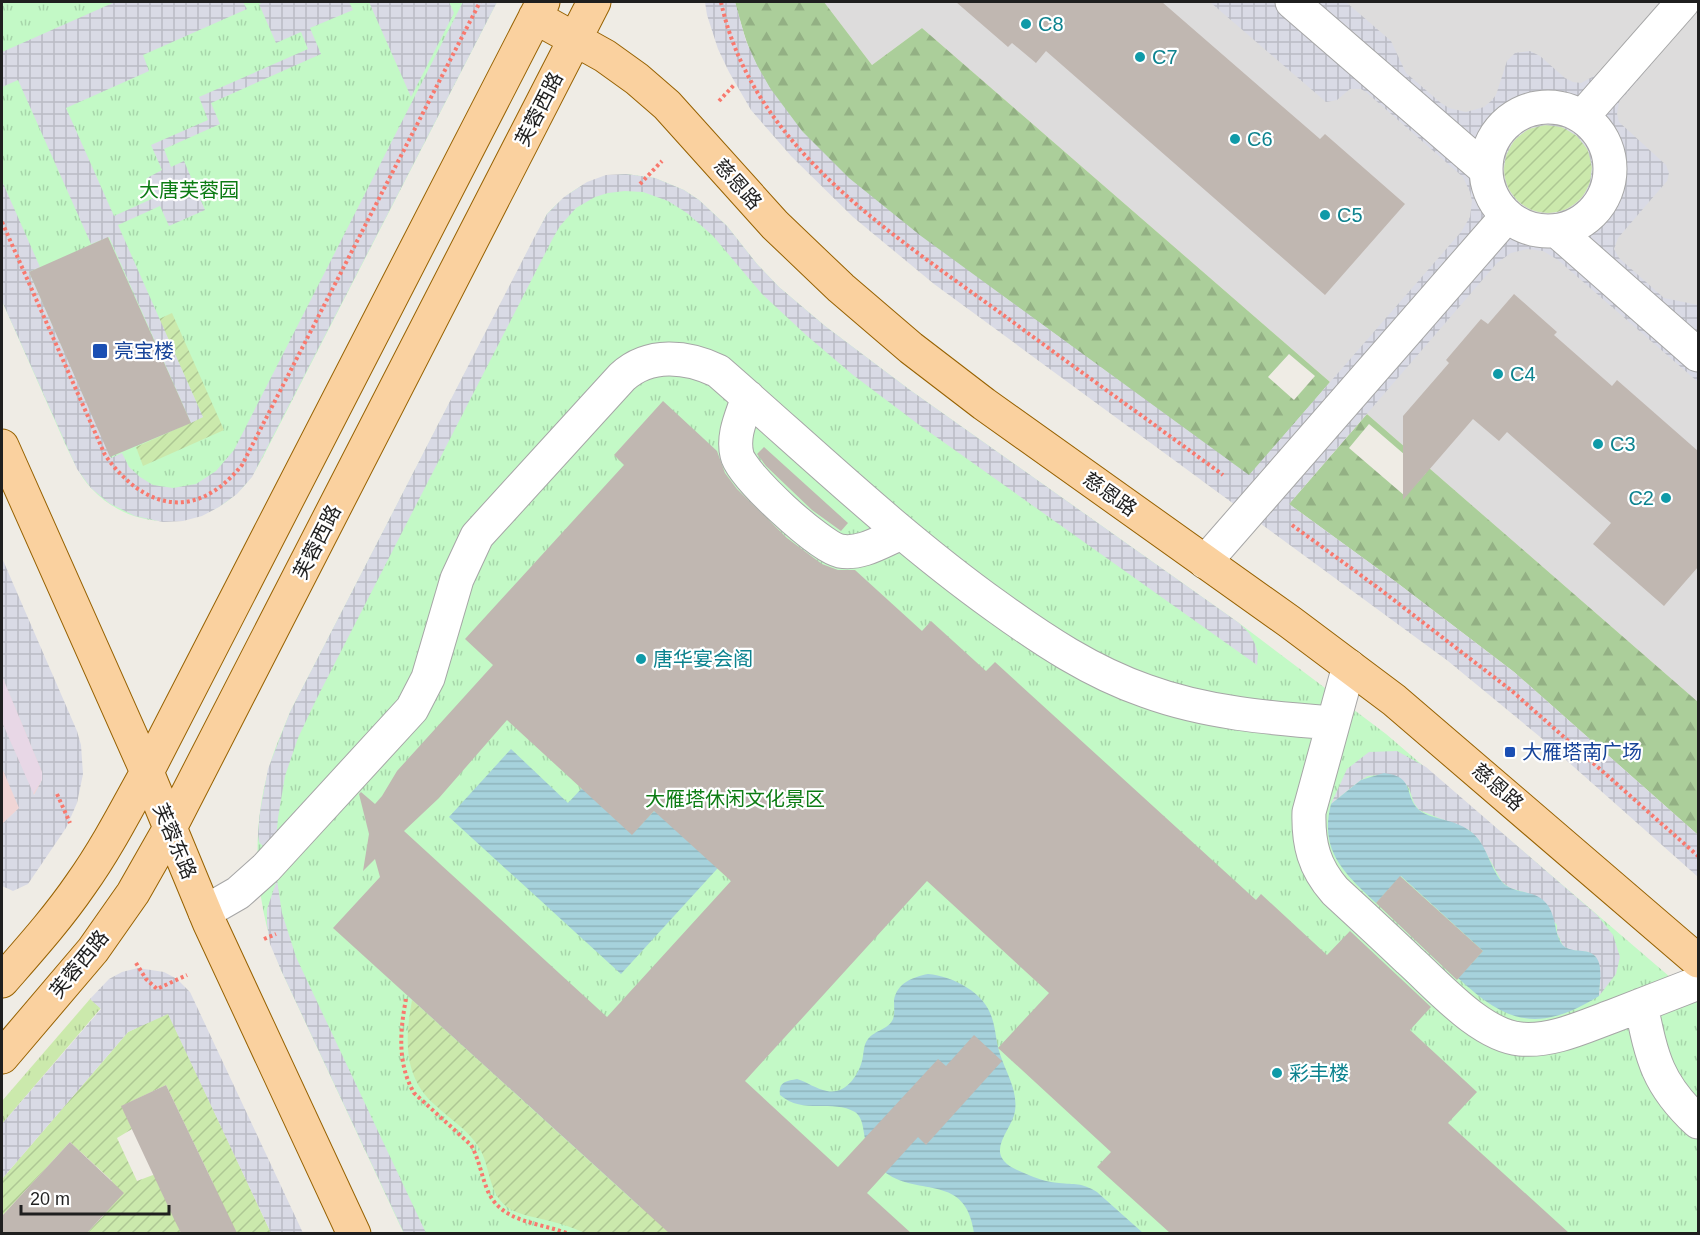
<svg xmlns="http://www.w3.org/2000/svg" width="1700" height="1235" font-family="Helvetica,'Noto Sans SC',sans-serif">
  <defs>
    <pattern id="grass-tufts" width="24" height="20" patternUnits="userSpaceOnUse" patternTransform="scale(1.5)"><rect width="24" height="20" fill="#cbe9ac"/><path d="M3 7l-1-3M5 7V3M7 7l1-3M15 17l-1-3M17 17v-4M19 17l1-3" fill="none" stroke="#aec794"/></pattern>
    <pattern id="forest-firs" width="22" height="20" patternUnits="userSpaceOnUse" patternTransform="scale(1.5)"><rect width="22" height="20" fill="#abce9a"/><path d="M5 1l3.5 6h-7zM16 11l3.5 6h-7z" fill="#93b084"/></pattern>
    <pattern id="park-tufts" width="24" height="20" patternUnits="userSpaceOnUse" patternTransform="scale(1.5)"><rect width="24" height="20" fill="#c3f9c6"/><path d="M3 7l-1-3M5 7V3M7 7l1-3M15 17l-1-3M17 17v-4M19 17l1-3" fill="none" stroke="#a7d5aa"/></pattern>
    <pattern id="garden-furrows" width="10" height="10" patternUnits="userSpaceOnUse" patternTransform="scale(1.5)"><rect width="10" height="10" fill="#cbe9ac"/><path d="M-1 1l2-2M0 10L10 0M9 11l2-2" fill="none" stroke="#aec794"/></pattern>
    <pattern id="plaza-grid" width="8" height="8" patternUnits="userSpaceOnUse" patternTransform="scale(1.5)"><rect width="8" height="8" fill="#d9dae5"/><path d="M0 4h8M4 0v8" fill="none" stroke="#babbc4"/></pattern>
    <pattern id="water-rules" width="6" height="5" patternUnits="userSpaceOnUse" patternTransform="scale(1.5)"><rect width="6" height="5" fill="#a6d2dc"/><path d="M0 2.5h6" fill="none" stroke="#8eb4bc"/></pattern>
  </defs>
  <rect width="100%" height="100%" fill="#efece5"/>
  <path fill="#dddcdc" d="M824,2H1698V702L1367,414L1294,497L1300,551L1201,480L1214,486L1249,476L1330,382L922,28L872,65Z"/>
  <path fill="#f0d5d5" d="M2,676L42,768L43,775L37,792L2,824Z"/>
  <path fill="#e8d7e6" d="M2,676L42,772V780L33,794L2,722Z"/>
  <path fill="url(#grass-tufts)" d="M90,999L101,1008L2,1124V1101Z"/>
  <path fill="url(#forest-firs)" fill-rule="evenodd" d="M735,2H824L872,65L922,28L1330,382L1249,476C1173,420 1097,365 1022,310C928,242 812,171 757,66C746,45 741,23 735,2ZM1289,354L1315,376L1294,400L1268,377Z
    M1367,414L1698,702V835L1514,672L1396,582L1289,504ZM1369,424L1426,473L1405,496L1349,448Z"/>
  <path fill="url(#park-tufts)" d="M2,2H497L263,457C256,470 248,484 236,494C194,532 129,530 91,488C80,476 74,462 67,448L2,301Z
    M626,174L655,178L684,190L699,200L727,226L757,264L779,287L825,326L910,390L1239,623L1386,734L1698,1001V1233L404,1234L281,970C255,906 250,835 269,768C274,749 283,730 290,712L547,214C572,188 590,177 626,174Z"/>
  <path fill="url(#garden-furrows)" fill-rule="evenodd" d="M1504 169a44 44 0 1 1 88 0a44 44 0 1 1-88 0Z
    M172,313L224,430L143,466L136,447L203,417L159,319Z
    M412,1000L640,1207L679,1165L725,1207L701,1234L585,1233C574,1228 562,1224 550,1221C536,1217 520,1216 507,1207C487,1192 491,1165 478,1146C467,1129 450,1119 435,1105C403,1077 405,1039 412,1000Z
    M168,1013L271,1233H236L223,1205L178,1226L181,1233H87L105,1214L94,1202L112,1181L70,1142L2,1216V1179L128,1032ZM166,1085L213,1183L153,1175L137,1181L117,1138L132,1129L122,1106Z"/>
  <path fill="url(#plaza-grid)" fill-rule="evenodd" d="M115,2H243L247,9L143,55L149,71L66,108L114,216L156,197L147,178L162,170L151,145L208,120L199,97L308,49L301,32L276,43L259,4L265,2H349L353,10L310,28L321,54L211,103L220,124L164,149L171,167L184,161L205,210L169,226L160,206L118,225L203,417L191,423L109,237L91,244L18,80L2,87V52Z
    M369,2H449L454,13L411,97Z
    M463,2H497L252,477L237,494L219,507L202,516L183,521L163,522L135,516L109,503L91,488L77,469L2,301V181L40,267L29,272L111,458L122,453L129,467L140,477L153,485L173,488L196,484L216,471L234,450Z
    M705,2H735L746,41L757,65L770,88L802,131L849,178L921,236L1249,475L1461,232L1470,217L1472,201L1470,192L1463,177L1366,92L1361,89H1350L1337,100L1326,102L1210,2H1346L1391,41L1406,73L1441,103L1449,108L1466,112L1484,107L1491,101L1496,95L1507,61L1515,53L1530,51L1540,56L1565,78L1573,82L1581,83L1596,75L1660,2H1698V10L1619,102L1617,114L1619,122L1666,165L1669,173L1667,181L1618,238L1614,249L1619,258L1664,298L1698,305V382L1558,260L1543,251L1527,249L1511,253L1497,263L1289,504L1396,582L1514,672L1698,835V877L1539,736L1448,661L934,284L853,217L791,156L751,110L729,72L718,49L707,15ZM1545,125L1562,127L1577,136L1588,150L1592,167L1590,183L1582,199L1568,209L1551,214L1534,212L1519,203L1508,189L1503,173L1506,155L1514,140L1528,129Z
    M626,174L655,178L684,190L699,200L727,226L757,264L779,287L825,326L910,390L1239,623L1249,633L1255,644L1258,654L1257,665L918,424L853,375L806,335L762,294L713,236L687,213L668,201L643,192L625,191L608,193L595,197L576,208L560,226L553,238L315,702L298,738L285,776L278,818L276,840L263,846L259,842L258,834L260,812L268,769L290,712L534,238L547,214L564,197L587,182L606,175Z
    M2,558L77,731L81,745L83,774L77,803L66,828L28,884L13,891L2,886V824L19,808L2,768V722L34,795L42,780V772L2,676Z
    M1397,751L1426,767L1597,915L1613,935L1620,957L1616,974L1599,996L1600,972L1595,956L1588,952L1570,950L1563,946L1557,933V925L1527,893L1510,888L1502,882L1479,840L1469,830L1419,810L1414,803L1409,788L1400,778L1389,774L1368,776L1361,780L1331,804L1347,769L1369,752Z
    M277,880L282,913L296,957L426,1233H404L281,970L270,944L267,924V909Z
    M138,968L164,972L177,979L190,992L303,1233H271L168,1014L128,1032L2,1179V1124L101,1009L90,999L109,979L122,972Z"/>
  <path fill="url(#water-rules)" d="M511,749L568,803L582,788L632,834L654,811L738,846L621,974L449,817Z
    M1384,773C1416,777 1403,795 1419,810C1429,819 1455,819 1470,831C1488,844 1489,869 1504,884C1516,894 1534,890 1545,902C1558,915 1553,938 1565,947C1574,953 1587,948 1595,956C1604,965 1599,986 1599,996C1539,1033 1507,1024 1458,978L1483,951L1401,876L1376,903C1344,873 1319,851 1331,804L1361,780Z
    M928,974C953,976 985,993 992,1018C996,1030 996,1043 1000,1054C1006,1073 1018,1090 1015,1111C1013,1127 991,1146 1004,1161C1009,1167 1017,1170 1024,1173C1035,1178 1046,1182 1059,1183C1075,1185 1081,1182 1097,1192L1143,1233H974C966,1173 919,1197 886,1173C878,1166 870,1151 866,1142C863,1133 864,1118 855,1112C833,1099 803,1115 780,1095C778,1082 786,1081 797,1079C807,1082 816,1089 827,1091C845,1095 858,1076 862,1061C864,1054 863,1045 868,1039C875,1030 888,1030 893,1019C895,1013 894,1007 894,1000C897,983 913,977 928,974Z"/>
  <path fill="#c0b7b1" fill-rule="evenodd" d="M956,2H1162L1320,139L1325,134L1405,204L1325,295L1046,51L1036,63L1012,43L1008,47Z
    M108,237L191,423L110,457L29,272Z
    M1514,294L1557,332L1554,335L1612,386L1617,380L1698,451V567L1664,606L1593,544L1611,523L1507,432L1499,441L1473,419L1403,500V416L1449,363L1446,360L1481,319L1488,324Z
    M663,401L717,451L725,473L737,489L787,538L822,564L838,570H855L922,631L931,621L986,671L995,662L1256,900L1261,894L1327,955L1350,931L1431,1007L1410,1030L1477,1092L1448,1123L1569,1233H1170L1097,1167L1111,1152L998,1048L1049,993L927,881L745,1081L838,1167L938,1059L946,1066L974,1035L1002,1061L926,1145L918,1137L867,1193L911,1233H669L333,928L380,877L375,859L363,871L369,834L359,794L361,792L375,804L382,796L397,771L493,665L465,639L624,465L614,455ZM507,720L632,835L654,811L731,881L607,1017L404,831L439,798Z
    M764,447L848,523L841,531L812,510L766,466L757,454Z
    M1400,876L1483,951L1457,980L1376,903Z
    M166,1085L237,1233H181L174,1219L121,1106Z
    M70,1142L124,1193L87,1233H2V1216Z"/>
  <g fill="none" stroke-linecap="round" stroke-linejoin="round">
    <defs>
      <path id="minor" d="M1292,2L1485,169
        M1486 169a62 62 0 1 1 124 0a62 62 0 1 1-124 0Z
        M1582,117L1683,2
        M1557,231L1698,355
        M748,397C742,416 732,435 737,455C741,475 820,547 840,551C861,555 882,541 901,533
        M1205,562L1507,216
        M1349,666L1309,812C1308,844 1314,867 1335,891C1360,914 1385,937 1409,960C1438,986 1480,1035 1520,1039C1552,1042 1583,1027 1613,1016C1641,1005 1670,994 1698,983
        M205,912L238,893L266,868L412,709L428,678L457,579L477,536L622,377C649,352 687,356 718,371C810,451 897,535 996,606C1043,640 1091,672 1146,691C1206,713 1270,718 1333,723
        M1641,1005C1652,1058 1657,1084 1698,1122"/>
      <path id="major" d="M535,17L605,56L637,79L667,105L775,225L841,288L911,348L984,404L1290,622L1394,700L1698,961
        M2,446L147,772L209,922L354,1234
        M2,981C29,950 57,919 81,884C106,849 126,810 147,772L543,2
        M2,1057L93,950L133,893L170,828L594,2"/>
    </defs>
    <use href="#minor" stroke="#a6a6a6" stroke-width="35"/>
    <use href="#major" stroke="#976202" stroke-width="35"/>
    <path stroke="#f8796e" stroke-width="4" stroke-dasharray="3 3" stroke-linecap="butt" d="M721,2C753,149 893,234 1006,317C1078,370 1151,422 1223,475
      M719,101L734,85
      M640,184L662,161
      M2,222L105,455C144,510 196,522 242,465L480,2
      M1292,525L1377,587L1512,691L1698,856
      M57,794L70,823
      M264,939L276,934
      M136,963L146,979L157,989L187,975
      M406,999C400,1031 397,1063 414,1093L471,1145C479,1159 481,1174 487,1189C500,1223 539,1222 569,1234"/>
    <use href="#minor" stroke="#fff" stroke-width="33"/>
    <use href="#major" stroke="#fad19f" stroke-width="33"/>
  </g>
  <g fill="#0f9aa8" stroke="#fff" stroke-width="2">
    <circle cx="1026" cy="24" r="6"/>
    <circle cx="1140" cy="57" r="6"/>
    <circle cx="1235" cy="139" r="6"/>
    <circle cx="1325" cy="215" r="6"/>
    <circle cx="1498" cy="374" r="6"/>
    <circle cx="1598" cy="444" r="6"/>
    <circle cx="1666" cy="498" r="6"/>
    <circle cx="641" cy="659" r="6"/>
    <circle cx="1277" cy="1073" r="6"/>
  </g>
  <g fill="#1a4fb4" stroke="#fff" stroke-width="2">
    <rect x="92" y="343" width="16" height="16" rx="3"/>
    <rect x="1504" y="746" width="12" height="12" rx="3"/>
  </g>
  <g text-anchor="middle" dominant-baseline="central" stroke-width="4.5" stroke-linejoin="round" paint-order="stroke">
    <g font-size="20" fill="#0d838f" stroke="#fff" text-anchor="start">
      <text x="1038" y="24">C8</text>
      <text x="1152" y="57">C7</text>
      <text x="1247" y="139">C6</text>
      <text x="1337" y="215">C5</text>
      <text x="1510" y="374">C4</text>
      <text x="1610" y="444">C3</text>
      <text x="1654" y="498" text-anchor="end">C2</text>
      <text x="653" y="659">唐华宴会阁</text>
      <text x="1289" y="1073">彩丰楼</text>
    </g>
    <g font-size="20" fill="#1f1f1f" stroke="#fff">
      <text transform="translate(539 109) rotate(-63)">芙蓉西路</text>
      <text transform="translate(738 184) rotate(48)">慈恩路</text>
      <text transform="translate(1110 494) rotate(35)">慈恩路</text>
      <text transform="translate(317 542) rotate(-63)">芙蓉西路</text>
      <text transform="translate(1498 787) rotate(41)">慈恩路</text>
      <text transform="translate(175 841) rotate(67)">芙蓉东路</text>
      <text transform="translate(79 964) rotate(-51)">芙蓉西路</text>
    </g>
    <g font-size="20" fill="#0d7c14" stroke="#fff">
      <text x="189" y="190">大唐芙蓉园</text>
      <text x="735" y="799">大雁塔休闲文化景区</text>
    </g>
    <g font-size="20" fill="#164399" stroke="#fff" text-anchor="start">
      <text x="114" y="351">亮宝楼</text>
      <text x="1522" y="752">大雁塔南广场</text>
    </g>
  </g>
  <rect width="1700" height="1235" fill="none" stroke="#1f1f1f" stroke-width="6"/>
  <path d="M21 1205v9h148v-9" fill="none" stroke="#1f1f1f" stroke-width="3"/>
  <text x="30" y="1205" font-size="18" fill="#1f1f1f" stroke="#ffffff" stroke-width="4.5" paint-order="stroke">20 m</text>
</svg>
